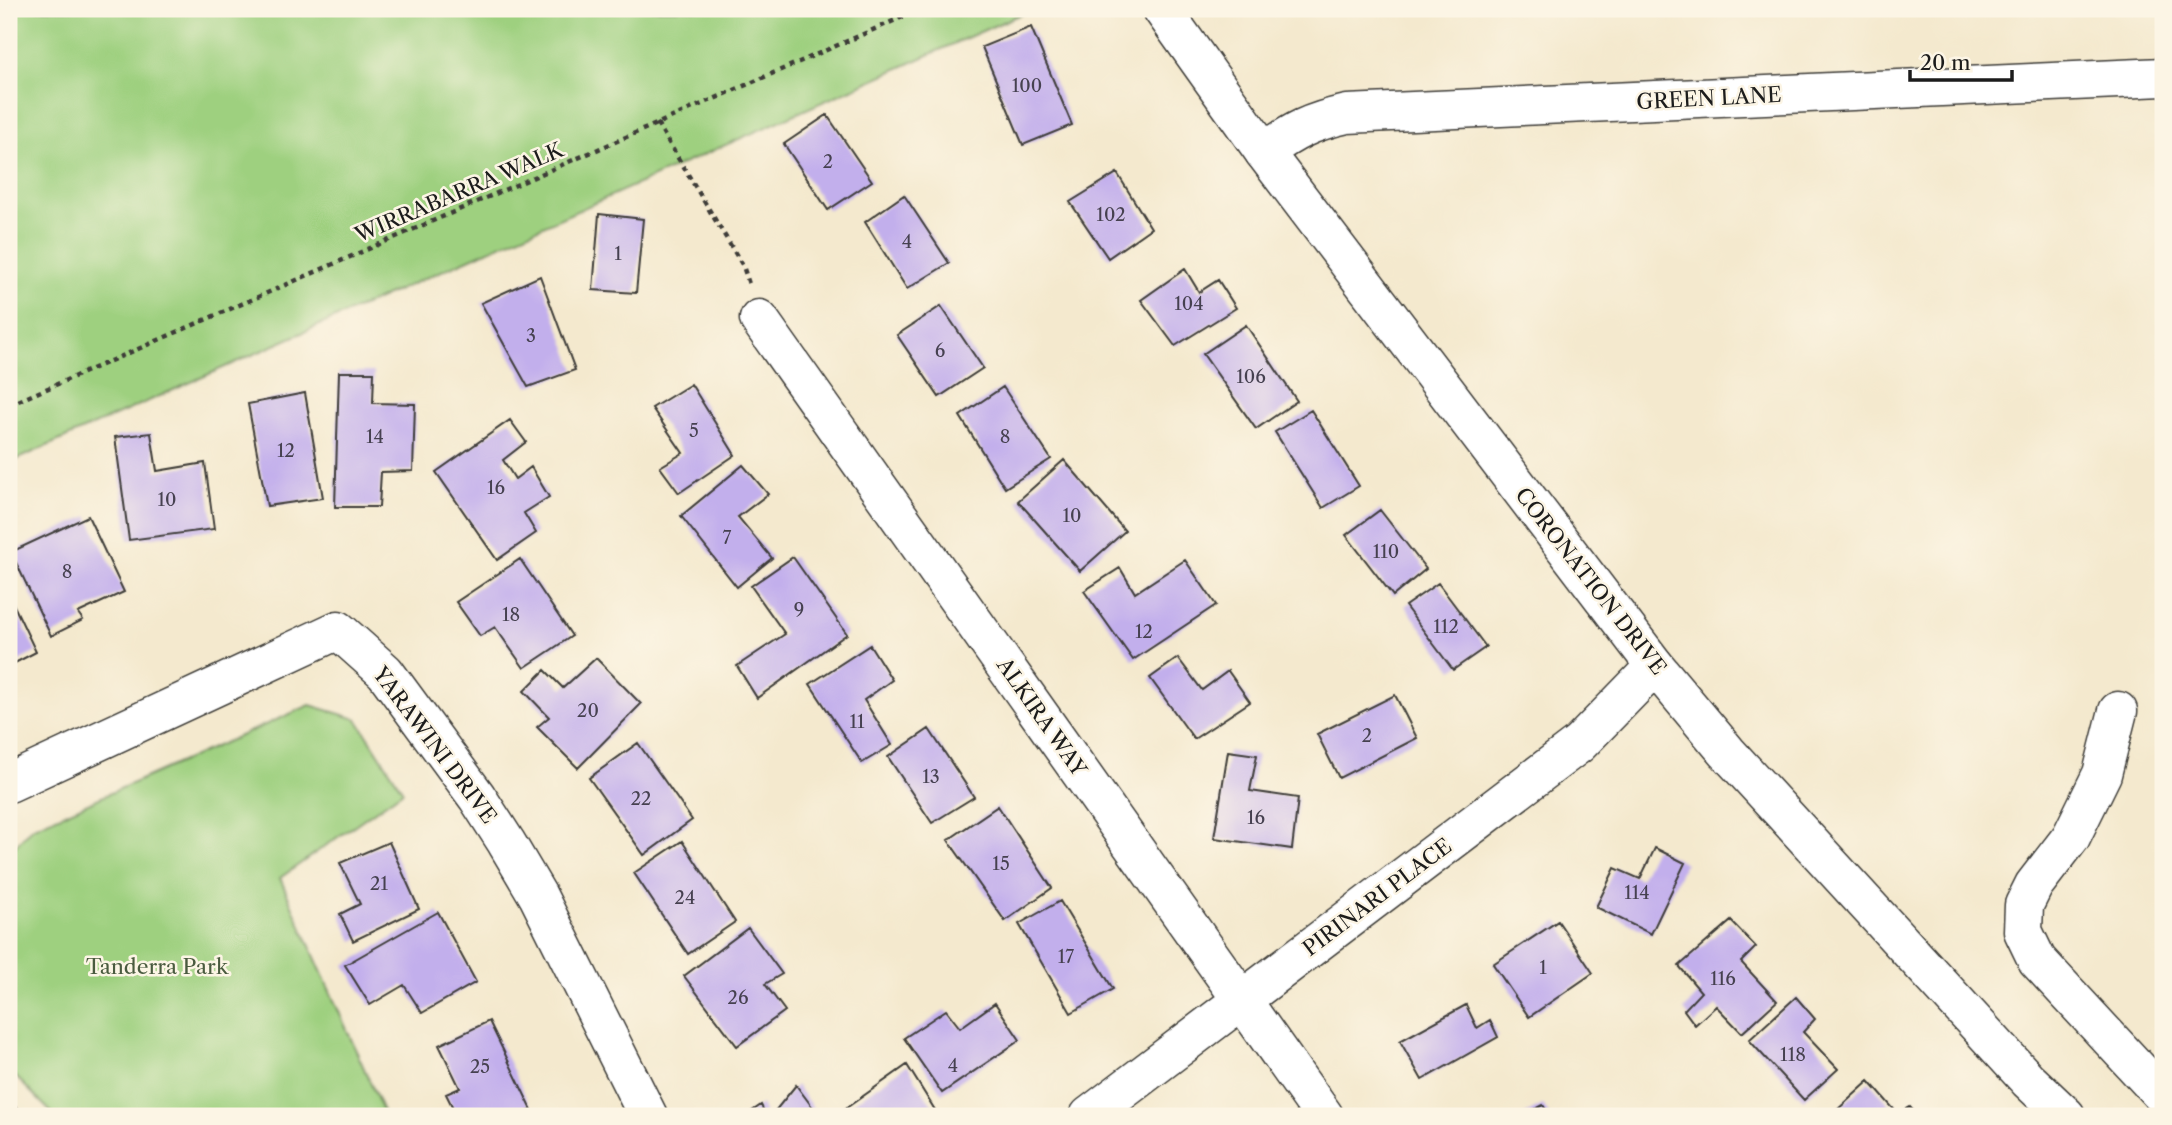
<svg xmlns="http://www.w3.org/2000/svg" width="2172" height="1125" font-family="'Libre Caslon Text',serif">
  <rect width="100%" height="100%" fill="#fcf5e5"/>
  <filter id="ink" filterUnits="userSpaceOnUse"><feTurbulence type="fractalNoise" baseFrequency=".0143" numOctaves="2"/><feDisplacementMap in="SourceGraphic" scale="14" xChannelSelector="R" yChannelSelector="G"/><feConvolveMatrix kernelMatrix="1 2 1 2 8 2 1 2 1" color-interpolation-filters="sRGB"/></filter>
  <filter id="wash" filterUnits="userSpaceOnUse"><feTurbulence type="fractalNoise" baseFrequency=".00686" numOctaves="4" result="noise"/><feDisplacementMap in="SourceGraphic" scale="28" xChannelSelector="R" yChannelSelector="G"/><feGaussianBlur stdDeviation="1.57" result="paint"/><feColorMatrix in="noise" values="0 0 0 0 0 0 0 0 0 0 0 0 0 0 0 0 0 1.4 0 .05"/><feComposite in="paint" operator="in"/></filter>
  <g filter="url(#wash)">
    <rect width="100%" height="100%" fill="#f4e9ce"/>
    <path fill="#9ed07f" stroke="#5d764e" stroke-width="2" d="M9,9H1032L9,463Z
      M310,705L357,719L403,791L280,878L385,1116H55L9,1070V853L31,828Z"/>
    <g id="blocks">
      <path fill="#c2afec" d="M1031,27L1072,125L1023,145L982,47Z
        M827,115L872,181L828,210L784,144Z
        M1117,173L1151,228L1108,258L1070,202Z
        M904,195L949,263L907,289L865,222Z
        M599,214L643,219L636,293L593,290Z
        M1185,269L1199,292L1218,280L1236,308L1175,346L1141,300Z
        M540,276L575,370L528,387L481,303Z
        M941,306L983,368L939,397L897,335Z
        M1246,325L1297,401L1256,429L1203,354Z
        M339,372H374L373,403L415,404L413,471L381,472L379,507H335Z
        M691,384L735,455L679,493L660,467L683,453L652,408Z
        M1003,387L1051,459L1005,488L960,416Z
        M305,393L323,498L267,506L248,404Z
        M1311,410L1359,486L1323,508L1275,432Z
        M510,420L526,442L503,460L515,479L531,467L549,497L524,513L536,533L497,560L436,472Z
        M151,433L157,471L205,463L214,529L129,540L115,437Z
        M1064,460L1125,531L1080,571L1018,501Z
        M743,465L768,494L738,517L772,558L737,587L681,516Z
        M1380,510L1426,569L1393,596L1346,535Z
        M88,516L124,592L78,613L83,620L51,636L11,552Z
        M793,557L847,634L757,698L737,666L785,634L751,586Z
        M520,559L572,636L524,668L495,627L480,636L456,602Z
        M1185,560L1216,605L1133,660L1084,591L1120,568L1135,593Z
        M1438,583L1486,647L1453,670L1405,606Z
        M9,595L36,652L9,666Z
        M870,645L892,680L864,700L892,745L862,763L810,684Z
        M596,658L641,704L578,768L537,727L549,717L524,691L545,670L563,688Z
        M1178,658L1202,690L1228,671L1250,702L1194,739L1150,678Z
        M1395,695L1417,738L1339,778L1317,734Z
        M929,729L974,797L932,823L888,757Z
        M638,743L692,820L644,855L589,778Z
        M1228,751L1257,755L1250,791L1298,798L1292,849L1214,838Z
        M998,806L1052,888L1005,921L948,840Z
        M682,841L735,922L688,954L634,873Z
        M389,842L419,909L353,941L340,914L360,904L340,863Z
        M1655,848L1685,863L1651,934L1596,907L1615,868L1640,879Z
        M1060,901L1113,989L1071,1013L1019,924Z
        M438,912L476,982L422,1013L404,985L370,1005L345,965Z
        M1558,921L1593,973L1529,1017L1493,964Z
        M1731,921L1756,947L1741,962L1777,1001L1742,1033L1716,1006L1695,1025L1684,1010L1701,992L1679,966Z
        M748,928L782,974L765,984L785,1011L737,1046L684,976Z
        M1796,997L1815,1019L1803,1032L1838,1069L1804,1100L1749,1040Z
        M995,1003L1020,1040L942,1093L904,1038L946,1010L960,1028Z
        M1466,1005L1477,1028L1490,1020L1498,1037L1422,1080L1400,1041Z
        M489,1021L532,1110L519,1116H457L446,1094L460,1088L439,1045Z
        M907,1065L935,1110L926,1116H845L842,1111Z
        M1869,1081L1898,1114L1910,1107L1918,1116H1842L1836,1111Z
        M796,1085L819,1116H771Z
        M9,1100L24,1116H9Z
        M761,1105L766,1116H745Z
        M1543,1105L1550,1116H1522Z"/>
    </g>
  </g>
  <g filter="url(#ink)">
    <use href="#blocks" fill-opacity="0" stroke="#3c3b37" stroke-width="2"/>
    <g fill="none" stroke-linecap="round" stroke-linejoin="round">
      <defs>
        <path id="street" d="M1264,152C1294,131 1310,122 1347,114L2163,77
          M759,319L1324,1116
          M2118,711L2102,774L2071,837L2034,885L2024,905L2023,931L2037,960L2163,1096
          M9,783L338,630L385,672L477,797L506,842L538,896L648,1116
          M1089,1116L1579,744L1655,666"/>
        <path id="secondary" d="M1162,9L1264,152L1655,666L1727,752L2028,1080L2066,1116"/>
      </defs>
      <use href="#street" stroke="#3c3b37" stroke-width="41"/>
      <use href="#secondary" stroke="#3c3b37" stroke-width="41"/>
      <path stroke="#3c3b37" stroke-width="4.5" stroke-dasharray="5 5" stroke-linecap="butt" d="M657,123L743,266L750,287
        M9,405L921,9"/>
      <use href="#street" stroke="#fff" stroke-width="38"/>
      <use href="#secondary" stroke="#fff" stroke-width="38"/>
    </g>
  </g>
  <g text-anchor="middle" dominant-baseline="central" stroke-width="5" stroke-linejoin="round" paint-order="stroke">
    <g font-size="18" fill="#464150">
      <text x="1027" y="86">100</text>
      <text x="828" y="162">2</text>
      <text x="1111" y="215">102</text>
      <text x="907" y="242">4</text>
      <text x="618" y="254">1</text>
      <text x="1189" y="304">104</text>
      <text x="531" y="336">3</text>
      <text x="940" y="351">6</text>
      <text x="1251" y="377">106</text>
      <text x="694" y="431">5</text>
      <text x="375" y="437">14</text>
      <text x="1005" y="437">8</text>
      <text x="286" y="451">12</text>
      <text x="496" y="488">16</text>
      <text x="167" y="500">10</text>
      <text x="1072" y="516">10</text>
      <text x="727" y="538">7</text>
      <text x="1386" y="552">110</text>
      <text x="67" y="572">8</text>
      <text x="799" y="610">9</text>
      <text x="511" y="615">18</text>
      <text x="1446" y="627">112</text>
      <text x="1144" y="632">12</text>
      <text x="588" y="711">20</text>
      <text x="857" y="722">11</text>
      <text x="1367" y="736">2</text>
      <text x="931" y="777">13</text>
      <text x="641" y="799">22</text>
      <text x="1256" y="818">16</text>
      <text x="1001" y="864">15</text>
      <text x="379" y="884">21</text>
      <text x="1637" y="893">114</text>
      <text x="685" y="898">24</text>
      <text x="1066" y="957">17</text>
      <text x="1543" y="968">1</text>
      <text x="1723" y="979">116</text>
      <text x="738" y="998">26</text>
      <text x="1793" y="1055">118</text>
      <text x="953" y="1066">4</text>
      <text x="480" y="1067">25</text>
    </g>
    <g font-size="21" fill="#1c1c1c" stroke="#fcf5e5">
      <text transform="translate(1709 98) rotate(-3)">GREEN LANE</text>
      <text transform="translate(459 192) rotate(-23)">WIRRABARRA WALK</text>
      <text transform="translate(1591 581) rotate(52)">CORONATION DRIVE</text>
      <text transform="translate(1042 717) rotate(55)">ALKIRA WAY</text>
      <text transform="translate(435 745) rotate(53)">YARAWINI DRIVE</text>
      <text transform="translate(1377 897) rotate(-37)">PIRINARI PLACE</text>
    </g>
    <g font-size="21" fill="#4a5b3f" stroke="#fcf5e5">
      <text x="157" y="966">Tanderra Park</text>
    </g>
  </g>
  <rect width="2172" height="1125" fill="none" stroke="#fcf5e5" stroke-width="35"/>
  <path d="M1910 70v10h102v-10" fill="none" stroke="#1c1c1c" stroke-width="3.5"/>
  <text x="1920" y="70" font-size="21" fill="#1c1c1c" stroke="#fcf5e5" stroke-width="5" paint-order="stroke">20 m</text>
</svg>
